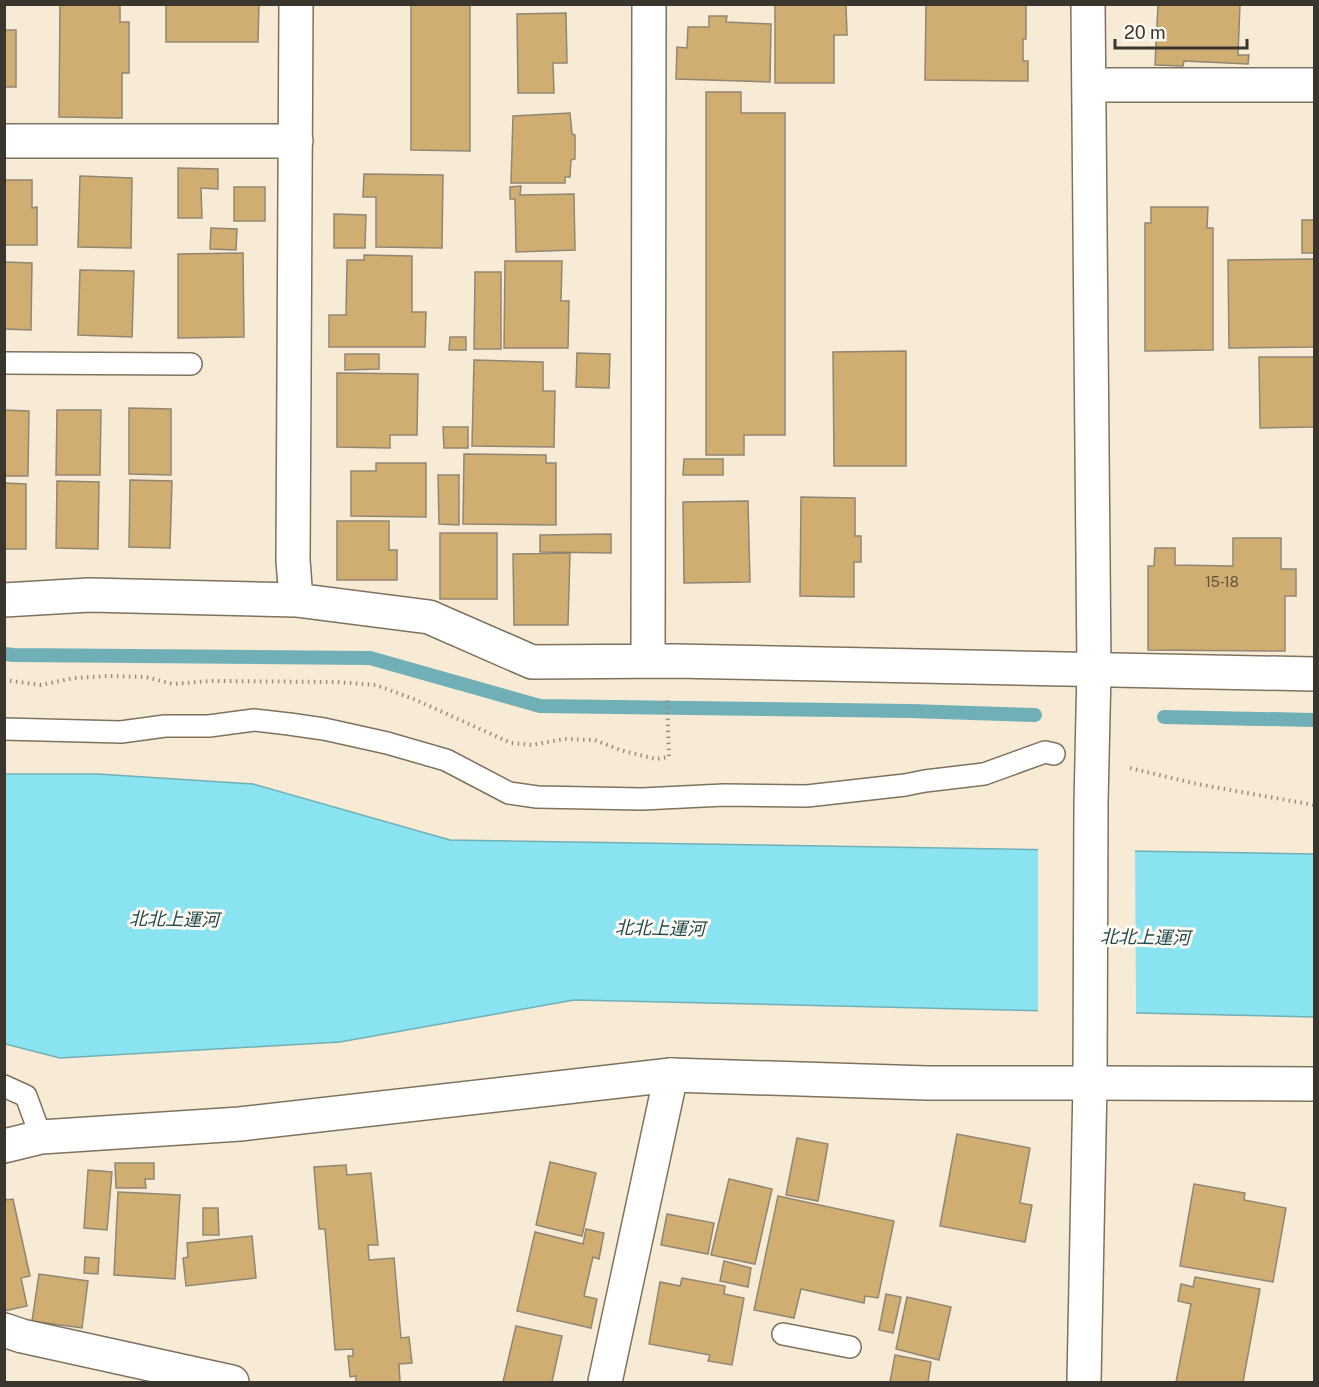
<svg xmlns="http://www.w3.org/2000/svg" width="1319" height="1387" font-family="'Public Sans','Noto Sans JP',sans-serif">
  <rect width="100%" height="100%" fill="#f8ebd6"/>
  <path fill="#89e3f1" stroke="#71afb6" stroke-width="1.5" d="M4,774H98L253,784L450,840L1314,854V1017L574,1000L340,1042L60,1058L5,1044Z"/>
  <path fill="#f8ebd6" d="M1038,847L1135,848L1136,1016L1038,1014Z"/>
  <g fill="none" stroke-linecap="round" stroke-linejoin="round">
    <path stroke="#71afb6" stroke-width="14" d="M4,654L14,655L370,658L540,706L910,711L1035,715
      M1164,717L1314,720"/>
  </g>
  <path fill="#d0ad70" stroke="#918673" stroke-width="1.5" d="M60,4H120V22H129V73H122V118L59,117Z
    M166,4H259L258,42H166Z
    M411,4H470V151L411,150Z
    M775,4H846L847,35H834V83H775Z
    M926,4L1026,5V39H1023V61H1028V81L925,80Z
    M1158,4H1240L1238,55H1249L1248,64L1184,61L1183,66L1155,65Z
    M566,13L567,63H553L554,93H518L517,14Z
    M709,16H727L726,22L771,24L770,82L676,79L677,47L687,48L688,27H709Z
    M4,30H16V87H4Z
    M706,92H741V113H785V435H744V455H706Z
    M570,113L572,134L575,135V159L571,160L570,177H565V183H511L513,116Z
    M178,168L218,169V189L201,188L202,218H178Z
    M364,174L443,175L442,248L376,247V197H363Z
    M80,176L132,178L131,248L78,247Z
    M4,180H32V208L37,207V245H4Z
    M521,186L520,195L574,194L575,250L516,252L515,199H510V187Z
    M234,187H265V221H234Z
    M1151,207H1208L1207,228H1213V350L1145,351V223H1151Z
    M334,214L366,215L365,248H334Z
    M1302,220H1314V253H1302Z
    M211,228L237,229L236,250L210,249Z
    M243,253L244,337L178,338V254Z
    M364,255L412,256V312H426L425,347H329V315H346L347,260H364Z
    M1314,259V347L1229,348L1228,260Z
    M505,261H562L561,301H569L568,348H504Z
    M4,262L32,263L31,330L4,329Z
    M80,270L134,271L132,337L78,335Z
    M475,272H501V349H474Z
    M450,337H466V350H449Z
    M906,351V466H834L833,352Z
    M577,353L610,354L609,388L576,387Z
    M345,354H379V369L345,370Z
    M1259,357H1314V427L1260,428Z
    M474,360L543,362V391H555L554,447L472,446Z
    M337,373L418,374L417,435H390V448L337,447Z
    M129,408L171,409V475L129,474Z
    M4,410L29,411L28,476H4Z
    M57,410H101L100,475H56Z
    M443,427H468V448H444Z
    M464,454L546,455V463H556V525L463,524Z
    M684,459H723V475H683Z
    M376,463H426V517L351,516V471H376Z
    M438,475H459V525L439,524Z
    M130,480L172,481L170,548L129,547Z
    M57,481L99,482L98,549L56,548Z
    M4,483L26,484V549H4Z
    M801,497L855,498V536H861V562H854V597L800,596Z
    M748,501L750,582L684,583L683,502Z
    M337,521H389V550H397V580H337Z
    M440,533H497V599H440Z
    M611,534V553L540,552V535Z
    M1233,538H1281V569H1296V596H1285V651L1148,650V566H1154L1155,548H1175V565L1233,566Z
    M570,553L568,625H514L513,554Z
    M957,1134L1030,1148L1020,1203L1032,1205L1025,1242L940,1226Z
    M797,1138L828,1144L818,1201L786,1195Z
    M550,1162L596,1173L582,1236L536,1225Z
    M115,1163H154V1179H145L146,1188H116Z
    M346,1165L347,1175L371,1173L378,1245H368L369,1260L394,1258L401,1338L409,1337L412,1363L399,1364L400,1382H356V1376L350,1377L348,1356H353V1349L335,1350L325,1229H319L314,1167Z
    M88,1170L112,1172L107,1230L84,1228Z
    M729,1179L772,1189L755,1264L711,1255Z
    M1194,1184L1245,1193L1244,1200L1286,1208L1273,1282L1180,1266Z
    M4,1191L6,1200L13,1199L30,1276L21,1278L27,1306L4,1311Z
    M118,1192L180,1195L175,1279L114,1275Z
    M778,1196L894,1221L878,1298L865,1296L864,1303L801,1289L794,1318L754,1310Z
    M203,1208H218L219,1235H203Z
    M667,1214L714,1223L708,1254L661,1245Z
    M586,1229L604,1233L599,1259L593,1257L584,1296L597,1299L591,1328L517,1311L535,1232L583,1244Z
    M252,1236L256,1278L186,1286L183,1258L188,1257L187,1243Z
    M85,1257L99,1258L98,1274L84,1273Z
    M724,1261L751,1268L748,1287L720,1281Z
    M39,1274L88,1281L82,1328L32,1321Z
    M1195,1277L1260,1289L1243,1382H1176L1191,1304L1178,1301L1181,1284L1193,1287Z
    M682,1278L725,1286L724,1294L744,1298L732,1365L708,1361L710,1355L649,1344L660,1282L680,1286Z
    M886,1294L901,1297L893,1333L879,1330Z
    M907,1297L951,1307L939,1360L896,1349Z
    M516,1326L562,1336L552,1382H503Z
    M895,1355L931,1362L928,1382H890Z"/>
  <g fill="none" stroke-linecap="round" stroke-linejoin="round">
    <defs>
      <path id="lane" d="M4,363L191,364
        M4,729L121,732L165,726H209L254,720L289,724L324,729L387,743L446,760L509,793L537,797L642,799L724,795L807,796L905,785L925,781L984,774L1045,752L1054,754
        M4,1086L26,1096L41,1137
        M783,1334L850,1347"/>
      <path id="street" d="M296,4L293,560L296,600
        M1089,85H1314
        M4,141H296
        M4,600L89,595L296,600L429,617L532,662L674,661L1314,674
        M648,661L649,4
        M1090,1083L1314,1084
        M4,1330L22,1336L232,1382
        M605,1382L671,1075"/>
      <path id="secondary" d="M4,1146L41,1137L240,1124L671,1075L927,1083H1090
        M1084,1382L1090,1083L1091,803L1094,670L1088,4"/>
    </defs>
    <use href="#lane" stroke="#7e725f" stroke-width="24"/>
    <use href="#street" stroke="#7e725f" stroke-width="36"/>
    <use href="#secondary" stroke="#7e725f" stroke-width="36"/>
    <path stroke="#978e80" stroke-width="4" stroke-dasharray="1.5 4.5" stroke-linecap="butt" d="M4,680L41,685L74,678L109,676L146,677L173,684L210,681L337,682L376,685L416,700L511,743L532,745L564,739L595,740L620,750L656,759L669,757L667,699
      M1130,768L1197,784L1314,805"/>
    <use href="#lane" stroke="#fff" stroke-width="21"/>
    <use href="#street" stroke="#fff" stroke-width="33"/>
    <use href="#secondary" stroke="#fff" stroke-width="33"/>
  </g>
  <g text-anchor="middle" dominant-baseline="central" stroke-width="6" stroke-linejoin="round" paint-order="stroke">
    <g font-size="14" fill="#60533e">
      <text x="1222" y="582">15-18</text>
    </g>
    <g font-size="18" font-style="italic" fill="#1f494f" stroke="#fffaf1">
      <text transform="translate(174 919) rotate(1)">北北上運河</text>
      <text transform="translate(660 928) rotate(1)">北北上運河</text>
      <text transform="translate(1145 937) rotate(1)">北北上運河</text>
    </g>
  </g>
  <rect width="1319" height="1387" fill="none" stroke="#3a352d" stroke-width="12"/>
  <path d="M1115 39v9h132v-9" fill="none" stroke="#3a352d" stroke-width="3"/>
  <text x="1124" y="39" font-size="18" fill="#3a352d" stroke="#fffaf1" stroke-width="4.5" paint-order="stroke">20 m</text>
</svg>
